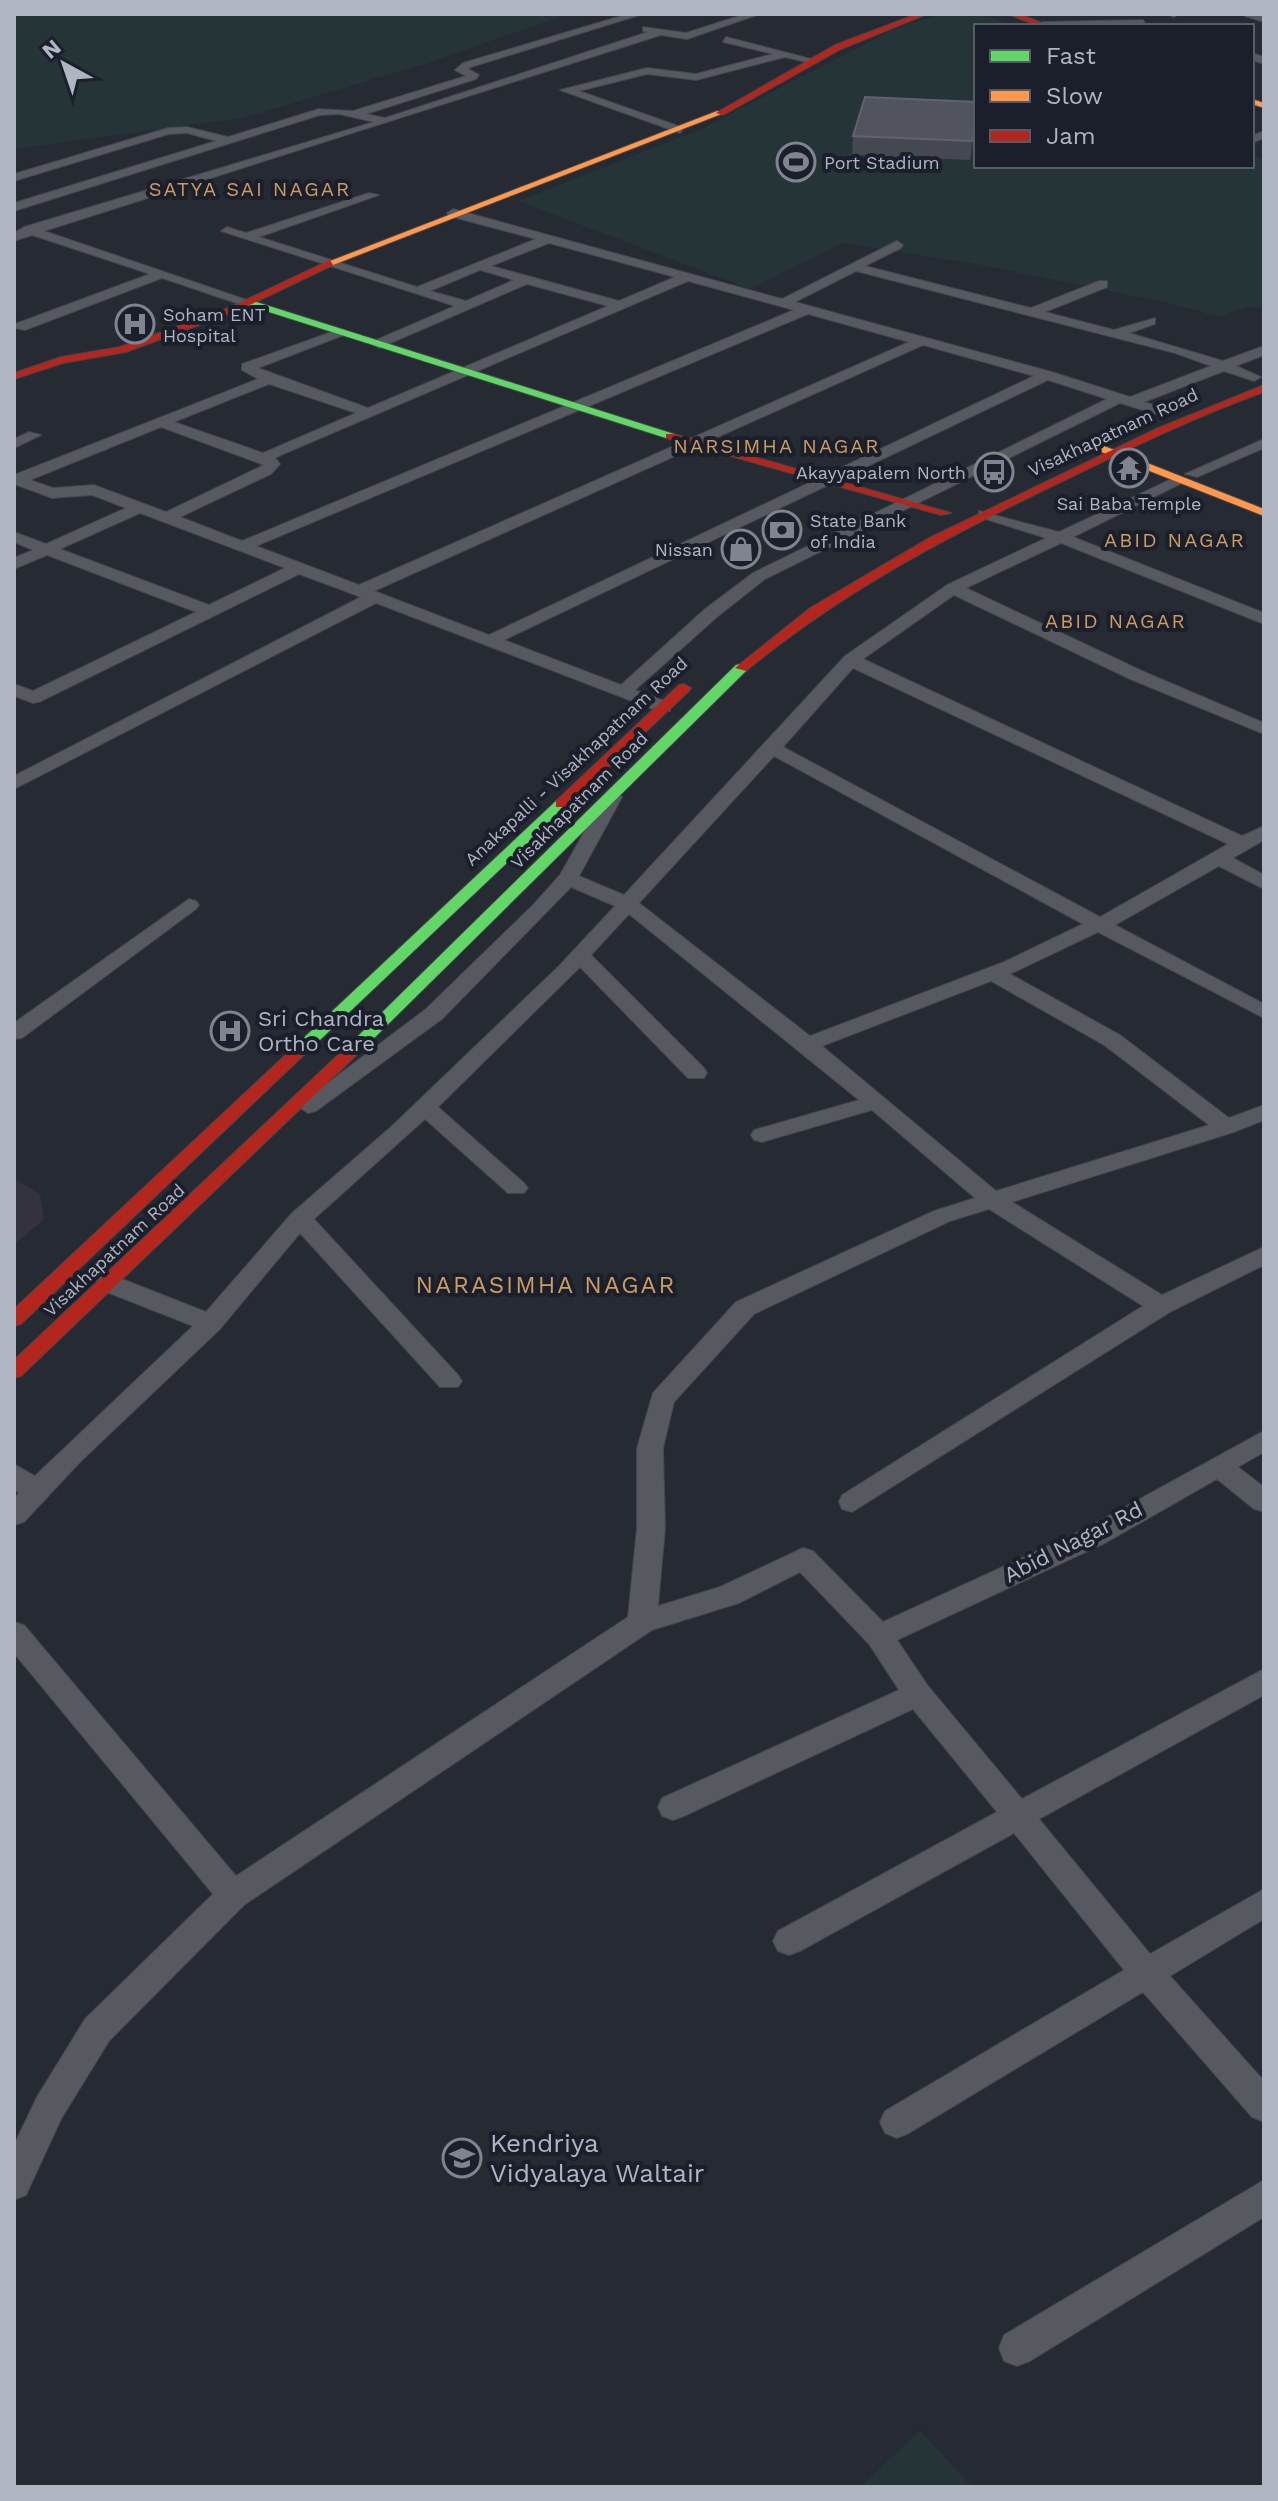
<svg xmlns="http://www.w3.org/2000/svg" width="1278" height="2501" font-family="'Work Sans',sans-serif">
  <rect width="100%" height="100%" fill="#262a32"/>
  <path fill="#34323d" d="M14,1179L40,1194L44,1219L14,1245Z"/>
  <path fill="#253437" d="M14,14H568L428,63L242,118L14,149Z
    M939,14H982L1017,26H976V166H1252V156L1264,159V309L1247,307L1220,317L1163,302L982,265L843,243L750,289L518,201L699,130L892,30Z
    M920,2430L972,2487H861Z"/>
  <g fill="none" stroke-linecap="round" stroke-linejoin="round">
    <defs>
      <path id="street" d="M628,14H643L471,67L468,69L479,75L476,79L366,114L385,118L648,32L643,31V27L686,33L745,14H760L687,39L661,35L44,231L256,303L245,306L162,278L25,330L14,328L15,324L150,274L32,235L14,241V233L24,227L374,122L339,114L320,115L14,211V203L216,141L187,133L169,134L14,181V174L168,128L187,127L228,137L319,109L353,111L466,76L455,70L463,63Z
        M1168,14H1179L1174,17Z
        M1243,14L1264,16V22L1245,16Z
        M1143,20L1146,25H1038L1043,22Z
        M726,37L819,61L814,64L785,57L696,80L647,74L579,91L684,128L680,133L560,90L647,68L696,74L773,54L723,42Z
        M1252,53L1264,57V64L1252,60Z
        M1264,131V138L1252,143V136Z
        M369,193L379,195L259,237L417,287L536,239L449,216L447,213L453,209L782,299L897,241L903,245L901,248L865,266L1031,308L1099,281H1107V287L1045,312L1114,330L1155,318V324L1129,333L1223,361L1264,346V355L1236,366L1261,377L1254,381L1224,371L1144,402L1167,409V415L1162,416L1120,403L765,579L717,617L635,690L670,703V711H658L376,603L14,789V776L361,597L299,574L39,702L33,703L14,696V684L33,691L196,612L47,555L14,569V558L33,550L14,542V532L46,544L126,508L92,495L52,498L14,484V475L258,379L242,370V364L337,330L349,333L258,368L368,408L608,306L527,284L379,348L372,344L374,341L455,306L221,231L227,227L246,233ZM549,243L675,277L619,301L491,266ZM480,270L514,280L466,301L430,291ZM856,271L1175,353L1211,366L1130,397L1052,372L795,302ZM688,281L794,310L242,541L180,517L271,474L280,464L275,458L281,455ZM808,314L909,342L359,585L256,546ZM923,345L1034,376L489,635L374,591ZM1048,380L1107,399L753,573L705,609L621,685L504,640ZM269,384L356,413L263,453L174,422ZM161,427L264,465L166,512L94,485L53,488L30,480ZM140,513L285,568L209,605L60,549Z
        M29,432L41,435L14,448V439Z
        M1264,439V448L1197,477L1185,474Z
        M1176,477L1188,480L1073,537L1264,613V624L1061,543L966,588L1142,671L1264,723V734L1130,679L954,595L863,659L1242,836L1264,826V840L1233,858L1264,875V889L1219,866L1115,925L1264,1004V1018L1098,932L1010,974L1120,1035L1229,1118L1264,1105V1120L1234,1132L1012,1202L1162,1295L1264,1247V1265L1170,1312L852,1512L842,1509L839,1502L842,1495L1143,1306L989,1209L950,1221L754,1314L674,1402L663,1448L665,1528L658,1606L720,1587L803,1548L813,1551L883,1622L1085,1529L1264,1431V1452L1238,1467L1264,1487V1512L1254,1509L1217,1479L1105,1543L897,1640L928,1686L1022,1799L1264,1669V1695L1039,1819L1150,1954L1264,1889V1919L1170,1976L1264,2081V2122L1252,2117L1143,1992L909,2133L897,2138L885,2133L880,2122L885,2111L1124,1970L1014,1833L800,1951L789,1955L778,1951L773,1941L778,1931L997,1812L913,1709L684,1816L673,1820L662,1816L658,1807L662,1798L899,1690L869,1644L800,1572L739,1603L652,1630L244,1905L109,2041L61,2119L26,2195L14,2200V2145L37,2097L85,2019L213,1894L14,1653V1622L24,1625L236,1876L628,1617L637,1528V1448L653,1393L736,1302L934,1211L975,1198L872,1110L762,1142L754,1140L751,1135L754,1130L859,1100L629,914L591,955L704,1068L707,1073L704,1078H688L580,967L438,1107L524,1183L528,1188L524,1193H508L425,1119L314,1219L458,1375L462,1381L458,1387H440L300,1233L220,1329L80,1462L24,1522L14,1525V1498L19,1493L14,1489V1464L35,1476L193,1326L99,1289L96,1283L99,1277H117L206,1312L292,1213L392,1126L559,966L615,906L571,887L442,1019L316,1111L308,1113L297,1106L426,1009L534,904L560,875L606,793L613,791L622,797L579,876L624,895L845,656L947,585L1046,538L979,517V511L1059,532ZM853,668L1228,844L1100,917L783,747ZM774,756L1083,924L1004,962L810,1036L639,903ZM991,981L1104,1045L1209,1125L996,1191L822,1046Z
        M189,899L196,901L199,905L196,909L22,1038L14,1039V1023Z
        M1264,2180V2217L1030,2361L1017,2366L1004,2361L999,2348L1004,2335Z"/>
      <path id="fast" d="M250,300L674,434L675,436L666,438L247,305L245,303Z
        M741,664L747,668L746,671L367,1045H355L353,1042L355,1039L736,665Z
        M561,800L566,801V807L305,1054H293L291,1051L293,1048L556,801Z"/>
      <path id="slow" d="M1252,99L1264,103V108L1252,104Z
        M717,111L724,113L333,265L325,263Z
        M1086,442H1094L1264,509V516L1086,446Z"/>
      <path id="jam" d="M917,14H927L841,49L723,115L716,113L835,45Z
        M1008,14H1019L1050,26H1039Z
        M330,260L333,265L237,311L126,352L63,363L14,379V373L61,357L120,347L231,307Z
        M1264,385V392C1197,416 1133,447 1069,478C954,533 844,590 746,671L735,668L810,608L929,538L1156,429Z
        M666,434H674L951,513L941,515L666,438Z
        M684,684L691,688L689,691L566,807H556V801L679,685Z
        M361,1037L367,1039L369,1042L367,1045L21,1376L14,1378V1360L355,1039Z
        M299,1046L307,1051L305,1054L21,1324L14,1326V1309L293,1048Z"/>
    </defs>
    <use href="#street" stroke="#42454b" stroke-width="2"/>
    <use href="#fast" stroke="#42454b" stroke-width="2"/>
    <use href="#slow" stroke="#42454b" stroke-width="2"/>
    <use href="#jam" stroke="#42454b" stroke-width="2"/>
    <use href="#street" fill="#565960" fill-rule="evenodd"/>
    <use href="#fast" fill="#63d668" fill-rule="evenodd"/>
    <use href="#slow" fill="#ff974d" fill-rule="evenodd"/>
    <use href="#jam" fill="#b3261e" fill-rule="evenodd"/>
  </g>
  <path fill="#464851" d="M976,102V138L970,160L852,155L853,136Z"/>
  <path fill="#34373f" d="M976,126V138L970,160L972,141Z"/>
  <path fill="#51545d" stroke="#60636d" stroke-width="2" d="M865,97L976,102V126L972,141L853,136Z"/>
  <defs>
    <symbol id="stadium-ring" viewBox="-11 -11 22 22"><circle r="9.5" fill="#1b1f2b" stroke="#808490" stroke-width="1.5"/><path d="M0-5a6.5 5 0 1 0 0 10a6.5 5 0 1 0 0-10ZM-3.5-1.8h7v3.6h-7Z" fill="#808490"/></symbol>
    <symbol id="hospital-ring" viewBox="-11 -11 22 22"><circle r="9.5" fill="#1b1f2b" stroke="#808490" stroke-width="1.5"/><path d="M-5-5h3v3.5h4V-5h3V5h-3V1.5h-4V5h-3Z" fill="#808490"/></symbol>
    <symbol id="temple-ring" viewBox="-11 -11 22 22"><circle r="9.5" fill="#1b1f2b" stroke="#808490" stroke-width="1.5"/><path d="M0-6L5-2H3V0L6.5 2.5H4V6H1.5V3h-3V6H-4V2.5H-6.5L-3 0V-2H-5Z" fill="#808490"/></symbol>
    <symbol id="bus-ring" viewBox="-11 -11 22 22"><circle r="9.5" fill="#1b1f2b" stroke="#808490" stroke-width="1.5"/><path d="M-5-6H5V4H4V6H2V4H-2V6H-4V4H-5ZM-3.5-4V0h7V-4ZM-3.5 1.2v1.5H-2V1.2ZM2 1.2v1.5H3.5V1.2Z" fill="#808490"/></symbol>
    <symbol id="bank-ring" viewBox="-11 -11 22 22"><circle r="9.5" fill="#1b1f2b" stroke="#808490" stroke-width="1.5"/><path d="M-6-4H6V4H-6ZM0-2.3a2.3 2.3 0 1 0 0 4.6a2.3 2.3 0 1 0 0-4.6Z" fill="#808490"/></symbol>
    <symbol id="shop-ring" viewBox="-11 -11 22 22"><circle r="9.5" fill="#1b1f2b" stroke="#808490" stroke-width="1.5"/><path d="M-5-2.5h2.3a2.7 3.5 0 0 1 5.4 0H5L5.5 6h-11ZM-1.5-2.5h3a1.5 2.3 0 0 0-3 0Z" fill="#808490"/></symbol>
    <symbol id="school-ring" viewBox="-11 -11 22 22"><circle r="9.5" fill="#1b1f2b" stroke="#808490" stroke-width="1.5"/><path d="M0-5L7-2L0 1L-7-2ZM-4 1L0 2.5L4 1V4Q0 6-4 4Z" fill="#808490"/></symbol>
  </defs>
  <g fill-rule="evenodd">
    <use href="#stadium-ring" x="774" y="140" width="44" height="44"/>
    <use href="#hospital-ring" x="113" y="302" width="44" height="44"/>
    <use href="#temple-ring" x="1107" y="446" width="44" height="44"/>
    <use href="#bus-ring" x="972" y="450" width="44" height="44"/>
    <use href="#bank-ring" x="760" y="508" width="44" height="44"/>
    <use href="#shop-ring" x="719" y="527" width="44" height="44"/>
    <use href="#hospital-ring" x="208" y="1009" width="44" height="44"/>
    <use href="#school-ring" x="440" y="2136" width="44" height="44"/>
  </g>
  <g text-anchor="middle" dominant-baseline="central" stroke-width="8" stroke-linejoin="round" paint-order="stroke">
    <g font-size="18" fill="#b0b5c3" stroke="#1b1f2b" text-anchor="start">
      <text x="824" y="162">Port Stadium</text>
      <text x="163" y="314">Soham ENT<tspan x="163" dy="21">Hospital</tspan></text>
      <text x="966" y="472" text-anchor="end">Akayyapalem North</text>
      <text x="1129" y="503" text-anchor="middle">Sai Baba Temple</text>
      <text x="810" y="520">State Bank<tspan x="810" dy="21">of India</tspan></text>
      <text x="713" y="549" text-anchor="end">Nissan</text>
    </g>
    <g font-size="18" fill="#b0b5c3" stroke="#1b1f2b">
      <text transform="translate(1113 432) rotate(-25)">Visakhapatnam Road</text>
      <text transform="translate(576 761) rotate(-43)">Anakapalli - Visakhapatnam Road</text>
      <text transform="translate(579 800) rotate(-45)">Visakhapatnam Road</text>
      <text transform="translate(114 1250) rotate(-43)">Visakhapatnam Road</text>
    </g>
    <g font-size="20" letter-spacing="2" fill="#cb9d63" stroke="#1b1f2b">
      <text x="250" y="189">SATYA SAI NAGAR</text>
      <text x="777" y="446">NARSIMHA NAGAR</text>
      <text x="1175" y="540">ABID NAGAR</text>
      <text x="1116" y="621">ABID NAGAR</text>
    </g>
    <g font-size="22" fill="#b0b5c3" stroke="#1b1f2b" text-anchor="start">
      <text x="258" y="1018">Sri Chandra<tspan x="258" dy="25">Ortho Care</tspan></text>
    </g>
    <g font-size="22" fill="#b0b5c3" stroke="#1b1f2b">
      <text transform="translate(1073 1542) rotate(-27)">Abid Nagar Rd</text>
    </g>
    <g font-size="24" letter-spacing="2" fill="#cb9d63" stroke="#1b1f2b">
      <text x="546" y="1285">NARASIMHA NAGAR</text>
    </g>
    <g font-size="26" fill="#b0b5c3" stroke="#1b1f2b" text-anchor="start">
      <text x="490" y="2143">Kendriya<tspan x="490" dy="30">Vidyalaya Waltair</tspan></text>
    </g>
  </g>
  <rect width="1278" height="2501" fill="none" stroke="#b0b5c3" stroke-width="32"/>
  <rect x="974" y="24" width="280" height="144" fill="#1b1f2b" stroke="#575b68" stroke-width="2"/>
  <rect x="990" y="50" width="40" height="12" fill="#63d668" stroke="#575b68" stroke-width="2"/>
  <text x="1046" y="64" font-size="24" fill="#b0b5c3">Fast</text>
  <rect x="990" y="90" width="40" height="12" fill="#ff974d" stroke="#575b68" stroke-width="2"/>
  <text x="1046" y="104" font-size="24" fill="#b0b5c3">Slow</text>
  <rect x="990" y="130" width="40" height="12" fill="#b3261e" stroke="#575b68" stroke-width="2"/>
  <text x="1046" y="144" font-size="24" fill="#b0b5c3">Jam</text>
  <g transform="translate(64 64) rotate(320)" stroke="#1b1f2b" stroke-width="6" paint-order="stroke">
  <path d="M0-6L14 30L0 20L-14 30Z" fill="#b0b5c3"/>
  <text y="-12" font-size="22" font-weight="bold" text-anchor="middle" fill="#b0b5c3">N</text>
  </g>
</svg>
